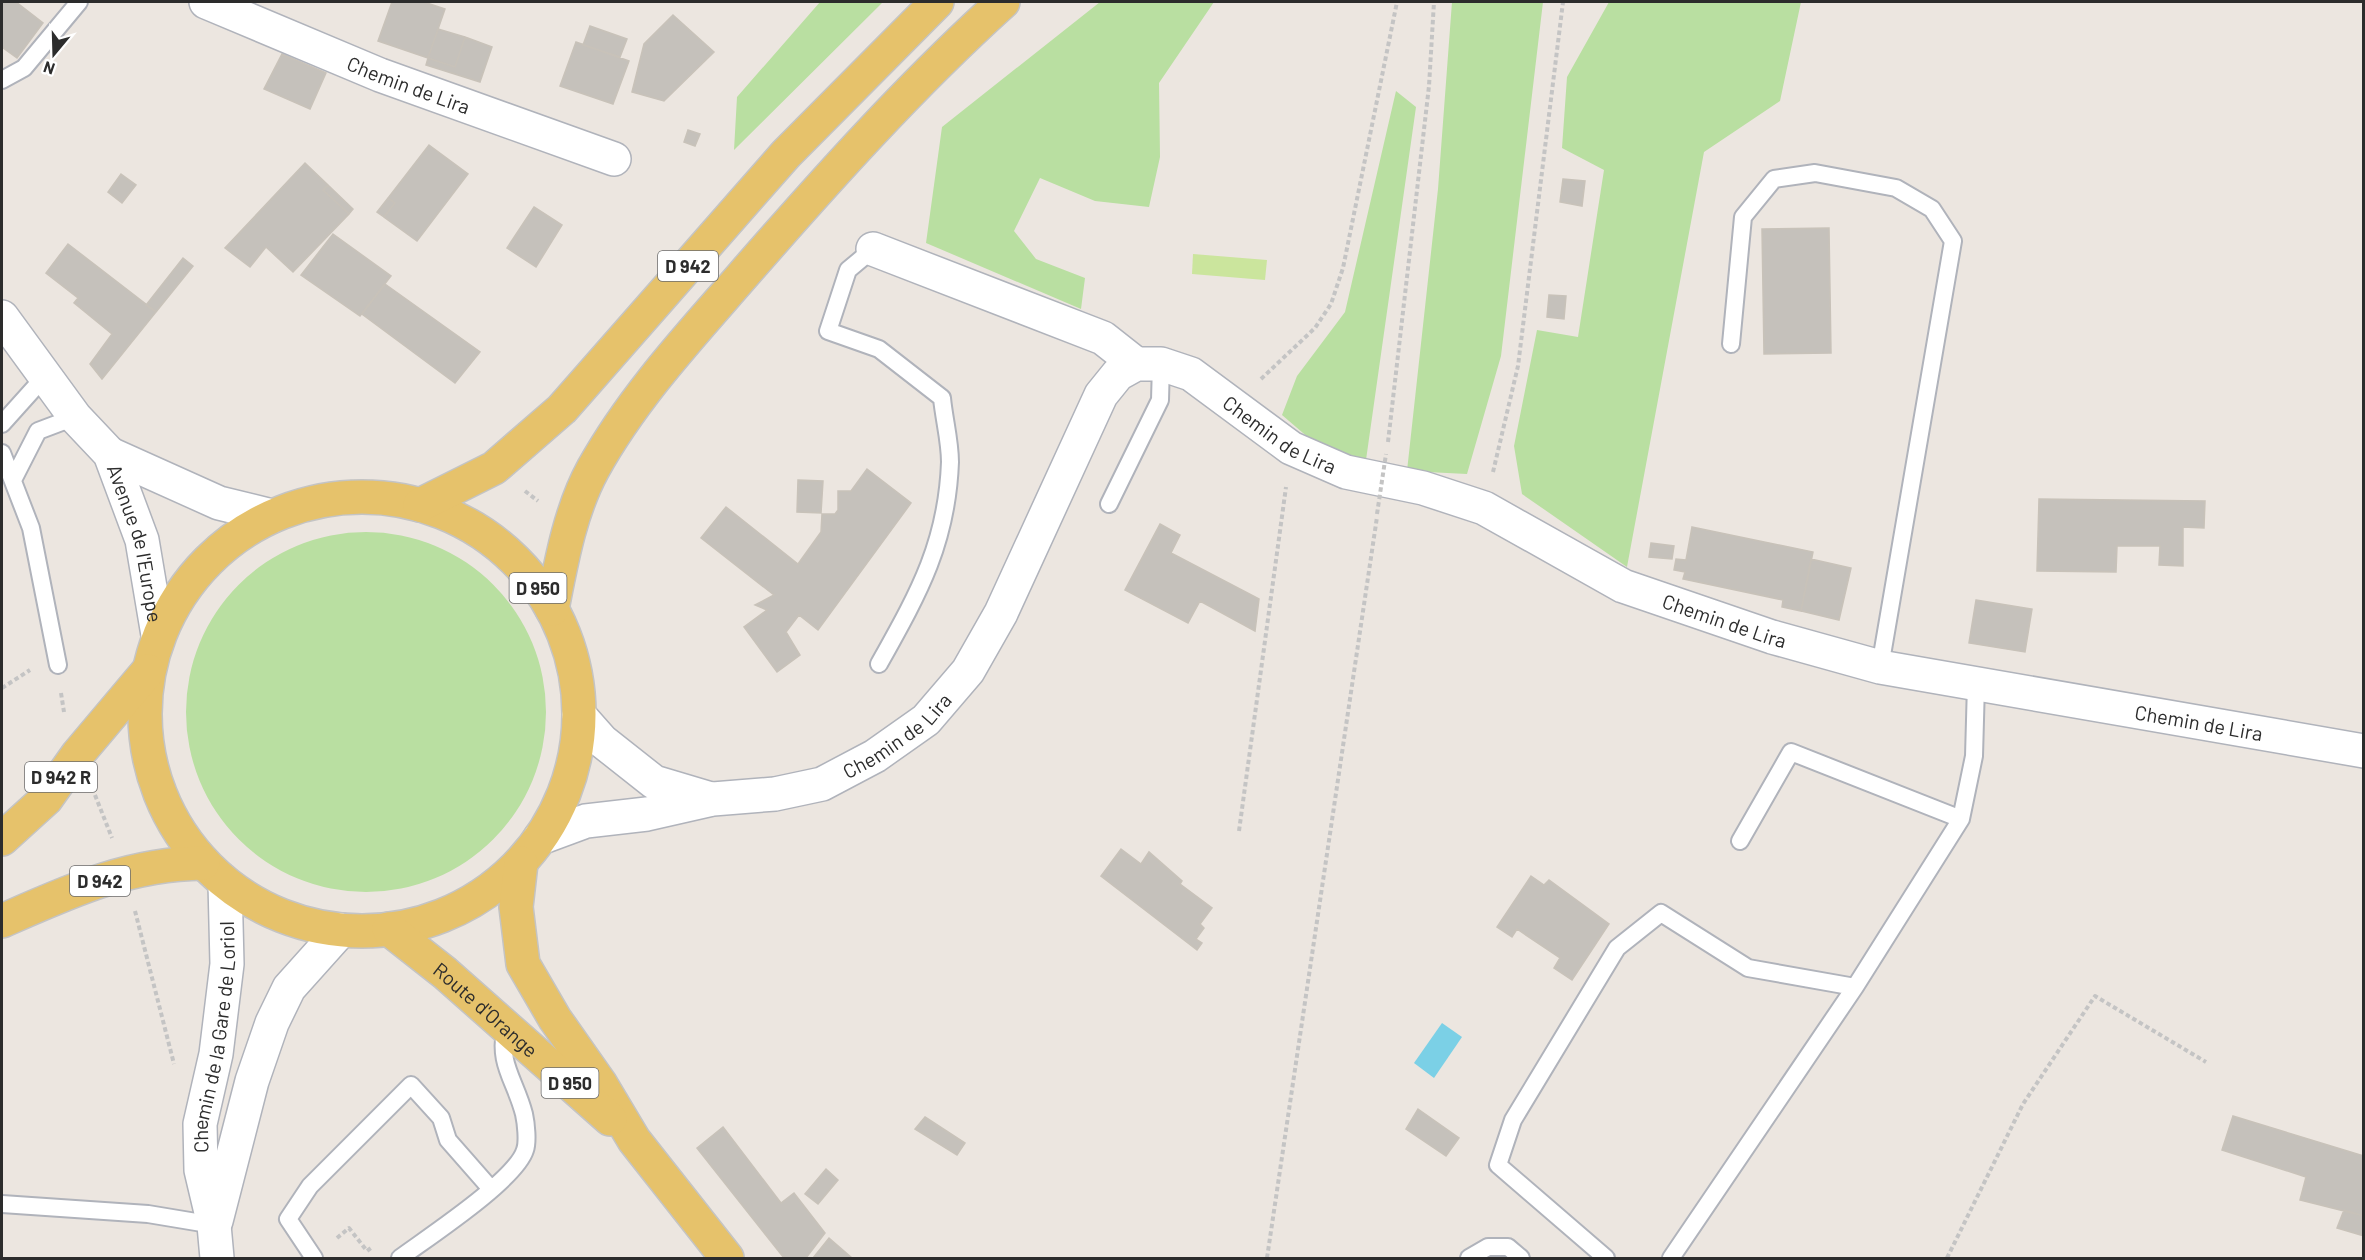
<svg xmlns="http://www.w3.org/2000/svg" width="2365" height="1260" font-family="Barlow,sans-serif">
  <rect width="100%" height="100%" fill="#ece6e0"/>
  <path fill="#b9dfa1" d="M820,2H883L734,150L737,97Z
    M1100,2H1214L1159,83L1160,157L1149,207L1095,201L1040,178L1014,231L1036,259L1085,278L1081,309L926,243L942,127Z
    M1452,2H1543L1501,356L1467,474L1407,471L1438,189Z
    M1609,2H1801L1780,101L1704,152L1627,567L1522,494L1514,446L1537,330L1578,337L1604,170L1562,148L1567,77Z
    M1396,91L1416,107L1366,460L1324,451L1282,415L1297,376L1345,312Z
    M186 712a180 180 0 1 1 360 0a180 180 0 1 1-360 0Z"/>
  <path fill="#cbe59d" d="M1193,254L1267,260L1265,280L1192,274Z"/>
  <path fill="#7bd0e6" d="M1442,1023L1462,1037L1434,1078L1414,1063Z"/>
  <path fill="#c5c1bb" stroke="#c8c2b9" stroke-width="1.5" d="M2,2H16L43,23L17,58L2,47Z
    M392,2H424L445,9L428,58L378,41Z
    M673,15L714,52L664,101L632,92L644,44Z
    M590,26L627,39L620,57L583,45Z
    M438,29L465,37L455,67L428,58Z
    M465,37L492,47L480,82L426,65L428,58L455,67Z
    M576,42L629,61L613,104L560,86Z
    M282,54L326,73L310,109L264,89Z
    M688,130L700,134L695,146L684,142Z
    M429,145L468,174L417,241L384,217L395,203L388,198Z
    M305,163L328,185L323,190L349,214L293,272L266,247L250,267L225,248Z
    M121,174L136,185L122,203L108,192Z
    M1563,179L1585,181L1582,206L1560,202Z
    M328,185L353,209L349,214L323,190Z
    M388,198L395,203L384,217L377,212Z
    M534,207L562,225L536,267L507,248Z
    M1829,228L1831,353L1764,354L1762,229Z
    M333,234L391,276L360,316L301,275Z
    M68,244L156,312L102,379L90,364L112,334L74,303L78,298L46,273Z
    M183,258L193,266L156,312L146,305Z
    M385,284L480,352L455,383L362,314Z
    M1549,295L1566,296L1564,319L1547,317Z
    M867,469L911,503L818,630L799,615L786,632L800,655L777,672L744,627L767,610L755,605L774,595L701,538L726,507L798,564L821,532L822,514H835L838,510V491H851Z
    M798,480L823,481L821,513L797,512Z
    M2039,499L2205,501L2204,528L2183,527V566L2159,565L2160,546H2117L2116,572L2037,571Z
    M1160,524L1180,535L1171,553L1259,599L1255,631L1200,601L1188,623L1125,590Z
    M1692,527L1813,552L1801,611L1782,607L1783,600L1683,579L1685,572L1674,570L1676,559L1686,560Z
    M1651,543L1674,546L1672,559L1649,557Z
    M1811,559L1851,568L1839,620L1801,611Z
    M1976,600L2032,609L2025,652L1969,643Z
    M1121,849L1141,864L1149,852L1182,881L1180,884L1212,908L1200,924L1204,928L1196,939L1202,943L1197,950L1101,876Z
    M1531,876L1544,885L1549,880L1609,924L1572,980L1554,968L1560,958L1517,929L1512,937L1497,927Z
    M1418,1109L1459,1138L1446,1156L1406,1129Z
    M2233,1116L2364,1156V1216L2300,1200L2306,1177L2222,1150Z
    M925,1117L965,1143L957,1155L915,1129Z
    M723,1127L781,1203L794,1193L825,1233L806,1258H784L697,1148Z
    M826,1169L838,1180L818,1204L805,1194Z
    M2344,1210L2364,1216V1236L2337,1228Z
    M829,1238L852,1258H813Z"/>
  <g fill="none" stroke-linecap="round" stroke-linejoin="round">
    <defs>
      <path id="lane" d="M2,80L24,68L79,2
        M873,249L848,270L828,331L879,349L942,398C944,419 950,441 950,462C947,544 918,594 879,664
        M1731,344L1743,217L1774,179L1815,173L1896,188L1932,209L1953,241L1880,667
        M2,424L46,375
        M2,453L31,528L58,665
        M14,478L38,431L75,417
        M1109,504L1160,400L1161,364
        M1740,841L1791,752L1961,819
        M2,1204L148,1214L214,1225
        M314,1258L288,1219L310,1186L411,1085L441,1118L448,1140L491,1189
        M400,1258C427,1238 516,1180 525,1150C528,1142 526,1123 524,1114C515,1079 497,1064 506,1026
        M1469,1258L1488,1247H1508L1521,1258
        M1606,1258L1498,1165L1513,1120L1617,948L1661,913L1748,968L1855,987
        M1671,1258L1855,987L1961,819L1974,756L1976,684"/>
      <g id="street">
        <path id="s1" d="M206,2L380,75L614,159"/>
        <path d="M873,249L1103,338L1136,364"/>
        <path d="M579,715L602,741L654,782L711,799"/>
        <path id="s2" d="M540,838L586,821L647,814L713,799L775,794L822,784L875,756L926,720L968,671L1001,613L1101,395L1118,374L1136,364H1161L1191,374L1291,448L1346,472L1423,488L1484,508L1623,586L1772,637L1880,667L2364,751"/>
      </g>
      <g id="secondary">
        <path id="s3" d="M2,317L75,417L110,454L142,540L158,635"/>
        <path d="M110,454L219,503L272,516"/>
        <path d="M216,1221L252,1081L272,1023L289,988L341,930"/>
        <path id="s4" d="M217,1258L214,1225L201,1170L200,1124L216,1054L227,964L225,883"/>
      </g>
      <g id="primary">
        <circle cx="362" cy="714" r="217"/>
        <path d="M420,505L494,468L562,409L786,154L937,2"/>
        <path d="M552,609C561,563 570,511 593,469C633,397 689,337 743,275C825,181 910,86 1003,2"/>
        <path d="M2,839L46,799L78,754L148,671"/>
        <path d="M521,863L516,907L523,964L555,1019L600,1083L634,1140L727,1258"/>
        <path d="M2,921C70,891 128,864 203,863"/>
        <path id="s5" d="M389,929L445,973L610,1119"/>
      </g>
    </defs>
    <use href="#lane" stroke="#b0b3bb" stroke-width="20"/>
    <use href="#street" stroke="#b0b3bb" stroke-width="36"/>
    <use href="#secondary" stroke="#b0b3bb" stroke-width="36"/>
    <use href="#primary" stroke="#c4c4c4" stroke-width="36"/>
    <path stroke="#c4c4c4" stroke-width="4" stroke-dasharray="4.5 3" stroke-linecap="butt" d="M1261,379L1315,328L1331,304L1343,268L1397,2
      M1388,442L1429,86L1434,2
      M1493,472L1518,366L1563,2
      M525,491L538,501
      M2,688L30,670
      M61,693L64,712
      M95,795L112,838
      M1239,831L1286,487
      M135,911L174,1064
      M337,1238L349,1228L367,1251L371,1248
      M1267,1258L1377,517
      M1947,1258L2023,1104L2095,996L2206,1062"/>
    <use href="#lane" stroke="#fff" stroke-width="16"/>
    <use href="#street" stroke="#fff" stroke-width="33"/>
    <use href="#secondary" stroke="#fff" stroke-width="33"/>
    <use href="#primary" stroke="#e6c26b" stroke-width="33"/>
    <path stroke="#c4c4c4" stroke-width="4" stroke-dasharray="4.5 3" stroke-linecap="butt" d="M1377,514L1386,454"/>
  </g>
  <g text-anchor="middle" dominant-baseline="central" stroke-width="6" stroke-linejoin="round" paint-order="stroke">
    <g fill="#fff" stroke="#6b6b6b" stroke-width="1.5">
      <rect x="658" y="251" width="60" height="30" rx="4.5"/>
      <rect x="509.5" y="573" width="57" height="30" rx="4.5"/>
      <rect x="25" y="762" width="72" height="30" rx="4.5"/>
      <rect x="70" y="866" width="60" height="30" rx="4.5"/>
      <rect x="541.5" y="1068" width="57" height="30" rx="4.5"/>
    </g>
    <g font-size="18" font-weight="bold" fill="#2c2c2c">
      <text x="688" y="266">D 942</text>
      <text x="538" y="588">D 950</text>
      <text x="61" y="777">D 942 R</text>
      <text x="100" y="881">D 942</text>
      <text x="570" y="1083">D 950</text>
    </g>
    <g font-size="20" fill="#2c2c2c" stroke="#fff">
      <text stroke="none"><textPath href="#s1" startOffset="219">Chemin de Lira</textPath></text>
      <text stroke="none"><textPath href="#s2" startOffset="994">Chemin de Lira</textPath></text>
      <text stroke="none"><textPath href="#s3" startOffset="268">Avenue de l'Europe</textPath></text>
      <text stroke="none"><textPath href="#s2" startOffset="1480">Chemin de Lira</textPath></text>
      <text stroke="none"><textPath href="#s2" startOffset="1966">Chemin de Lira</textPath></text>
      <text stroke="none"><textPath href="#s2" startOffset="378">Chemin de Lira</textPath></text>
      <text stroke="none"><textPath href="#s5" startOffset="126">Route d'Orange</textPath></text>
      <text stroke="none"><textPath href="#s4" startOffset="224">Chemin de la Gare de Loriol</textPath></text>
    </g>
  </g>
  <rect width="2365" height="1260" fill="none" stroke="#2c2c2c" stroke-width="6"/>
  <g transform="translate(54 54) rotate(199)" stroke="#ffffff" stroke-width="4.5" paint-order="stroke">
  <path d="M0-4.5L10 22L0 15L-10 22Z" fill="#2c2c2c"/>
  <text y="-9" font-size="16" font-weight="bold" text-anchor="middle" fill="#2c2c2c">N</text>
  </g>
</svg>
